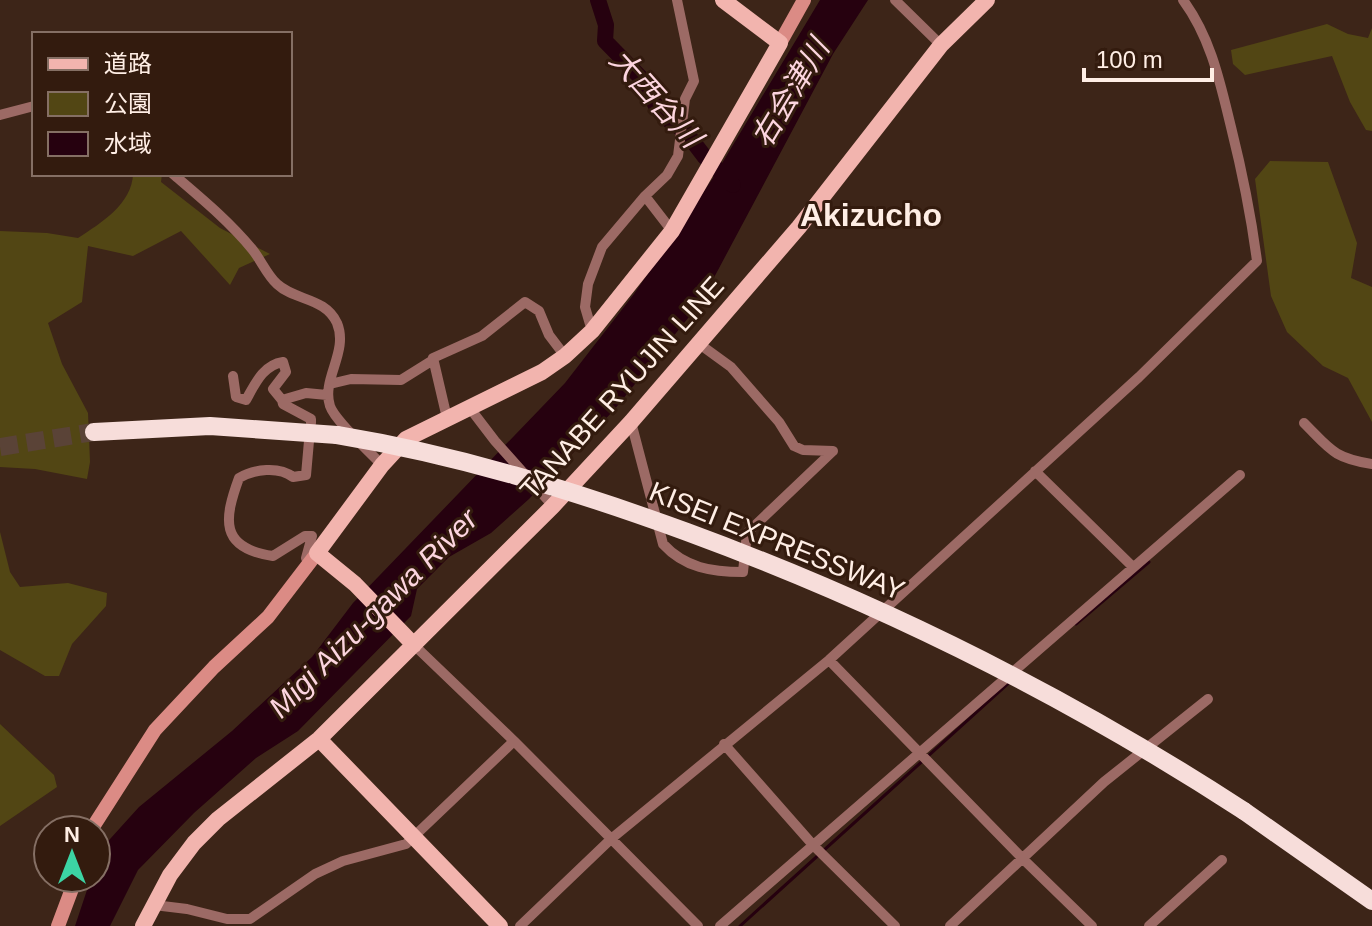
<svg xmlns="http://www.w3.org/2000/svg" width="1372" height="926" font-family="Arial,'Noto Sans JP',sans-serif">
  <rect width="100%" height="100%" fill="#3d2518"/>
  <path fill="#524614" d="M1327,24L1348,34L1368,38L1372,28V131L1366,130L1350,102L1332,56L1245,75L1233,64L1231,50Z
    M1270,161L1328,162L1357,243L1351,278L1372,287V422L1348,378L1323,366L1287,332L1271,296L1255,179Z
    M133,174H162L161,182L220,228L270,254L239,268L230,285L181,231L133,256L88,246L82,302L48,323L62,364L88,413L90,462L87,479L35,469L0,467V231L47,233L78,238C101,223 132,204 133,174Z
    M0,532L10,572L20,587L68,583L107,593L106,606L72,644L59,676H45L0,650Z
    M0,724L54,775L57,787L0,826Z"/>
  <path fill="#26010f" d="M820,0H868L833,54L701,302L614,410L529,499L491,533L449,557L417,589L411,616L298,731L256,758L194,813L138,870L110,926H75L91,878H96V863L101,849L139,807L232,731L312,657L353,603L565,383L634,294L715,175Z"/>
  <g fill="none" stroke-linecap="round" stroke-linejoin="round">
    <path stroke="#26010f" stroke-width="3" d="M1076,624L1149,562
      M740,926L1010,682"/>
    <path stroke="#26010f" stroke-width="16" d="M598,0L606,25L605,41L643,80L657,108L670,121L685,131L704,156L733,185"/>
    <path stroke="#5a4337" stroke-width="18" stroke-dasharray="18 9" stroke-linecap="butt" d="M0,447L94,432"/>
    <path stroke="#9c6a65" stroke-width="10" d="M895,0L941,45
      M0,115L34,106
      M173,174C201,198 229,221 252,249C261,260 267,275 277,284C295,301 325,297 337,323C349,352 321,379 330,406C335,421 370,452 382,465
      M645,196L672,231
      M592,331L585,307L588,284L602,247L645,196L667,175L678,156L685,99L694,81L677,0
      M698,343L731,367L779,422L794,446L803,450L833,451
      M233,376L236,397L246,400C255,384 263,365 283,362L286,372L273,389L282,400L306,393L327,395
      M330,384L351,379L401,380L433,360
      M282,400L283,404L311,419V423
      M469,407L495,441L553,506
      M447,418L433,358L482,336L525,302L539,311L549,335L565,356
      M631,422L663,544C685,568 712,572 743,572L747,533L833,451
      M1304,423C1330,449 1333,458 1372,464
      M309,441L306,475L293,477C279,466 254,469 239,478C224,519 219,548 273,556L305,536H312L306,558L309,565
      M1035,471L1132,566
      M414,645L514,741L698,926
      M829,660L1023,859L1092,926
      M724,744L813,845L895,926
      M154,905L187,909L227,919H250L315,874L343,861L406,844L514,741
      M520,926L611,839L829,660L1139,377L1257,261C1251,215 1242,171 1231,127C1220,82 1211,38 1183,0
      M720,926L1240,475
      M950,926L1104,782L1208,699
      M1149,926L1222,860"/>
    <path stroke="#db8b85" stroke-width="14" d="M780,43L804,0
      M91,830L155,730L214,667L268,617L317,553
      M58,926L76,878"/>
    <path stroke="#f2b4ae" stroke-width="16" d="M414,645L355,584L317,553L382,465L406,439L542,372L565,356L592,331L672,231L780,43L723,0
      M319,739L500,926
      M143,926L170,875L194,843L218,819L319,739L553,506L631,422L799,227L941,45L987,0"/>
    <path stroke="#f7ddda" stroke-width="18" d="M94,432L210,426L337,435
      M1244,811L1372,901"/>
    <path stroke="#f7ddda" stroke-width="18" d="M337,435C458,455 572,490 687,532C883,604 1069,697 1244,811"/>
  </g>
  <g text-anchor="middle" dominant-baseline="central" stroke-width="6" stroke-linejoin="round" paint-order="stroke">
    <g font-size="28" fill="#ffeee5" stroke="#331b0e">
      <text transform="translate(622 388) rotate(-48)">TANABE RYUJIN LINE</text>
      <text transform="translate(777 541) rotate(22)">KISEI EXPRESSWAY</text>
    </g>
    <g font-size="30" font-style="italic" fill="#fcd5df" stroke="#331b0e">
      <text transform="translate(790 93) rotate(-59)">右会津川</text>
      <text transform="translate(656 98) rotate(48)">大西谷川</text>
      <text transform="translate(373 613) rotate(-45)">Migi Aizu-gawa River</text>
    </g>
    <g font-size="32" font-weight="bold" fill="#ffeee5" stroke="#331b0e">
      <text x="871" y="215">Akizucho</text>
    </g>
  </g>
  <rect x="32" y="32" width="260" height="144" fill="#331b0e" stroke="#856f64" stroke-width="2"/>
  <rect x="48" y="58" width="40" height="12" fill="#f2b4ae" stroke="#856f64" stroke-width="2"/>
  <text x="104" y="72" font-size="24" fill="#ffeee5">道路</text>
  <rect x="48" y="92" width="40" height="24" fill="#524614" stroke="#856f64" stroke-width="2"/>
  <text x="104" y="112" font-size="24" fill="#ffeee5">公園</text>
  <rect x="48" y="132" width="40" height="24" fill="#26010f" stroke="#856f64" stroke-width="2"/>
  <text x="104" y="152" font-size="24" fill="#ffeee5">水域</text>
  <g transform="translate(72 854)"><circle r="38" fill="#331b0e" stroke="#856f64" stroke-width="2"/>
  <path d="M0-6L14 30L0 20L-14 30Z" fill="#3cd4a4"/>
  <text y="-12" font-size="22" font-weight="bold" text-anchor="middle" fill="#ffeee5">N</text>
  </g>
  <path d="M1084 68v12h128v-12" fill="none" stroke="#ffeee5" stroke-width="4"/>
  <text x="1096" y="68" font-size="24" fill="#ffeee5" stroke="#331b0e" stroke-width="6" paint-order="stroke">100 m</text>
</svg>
